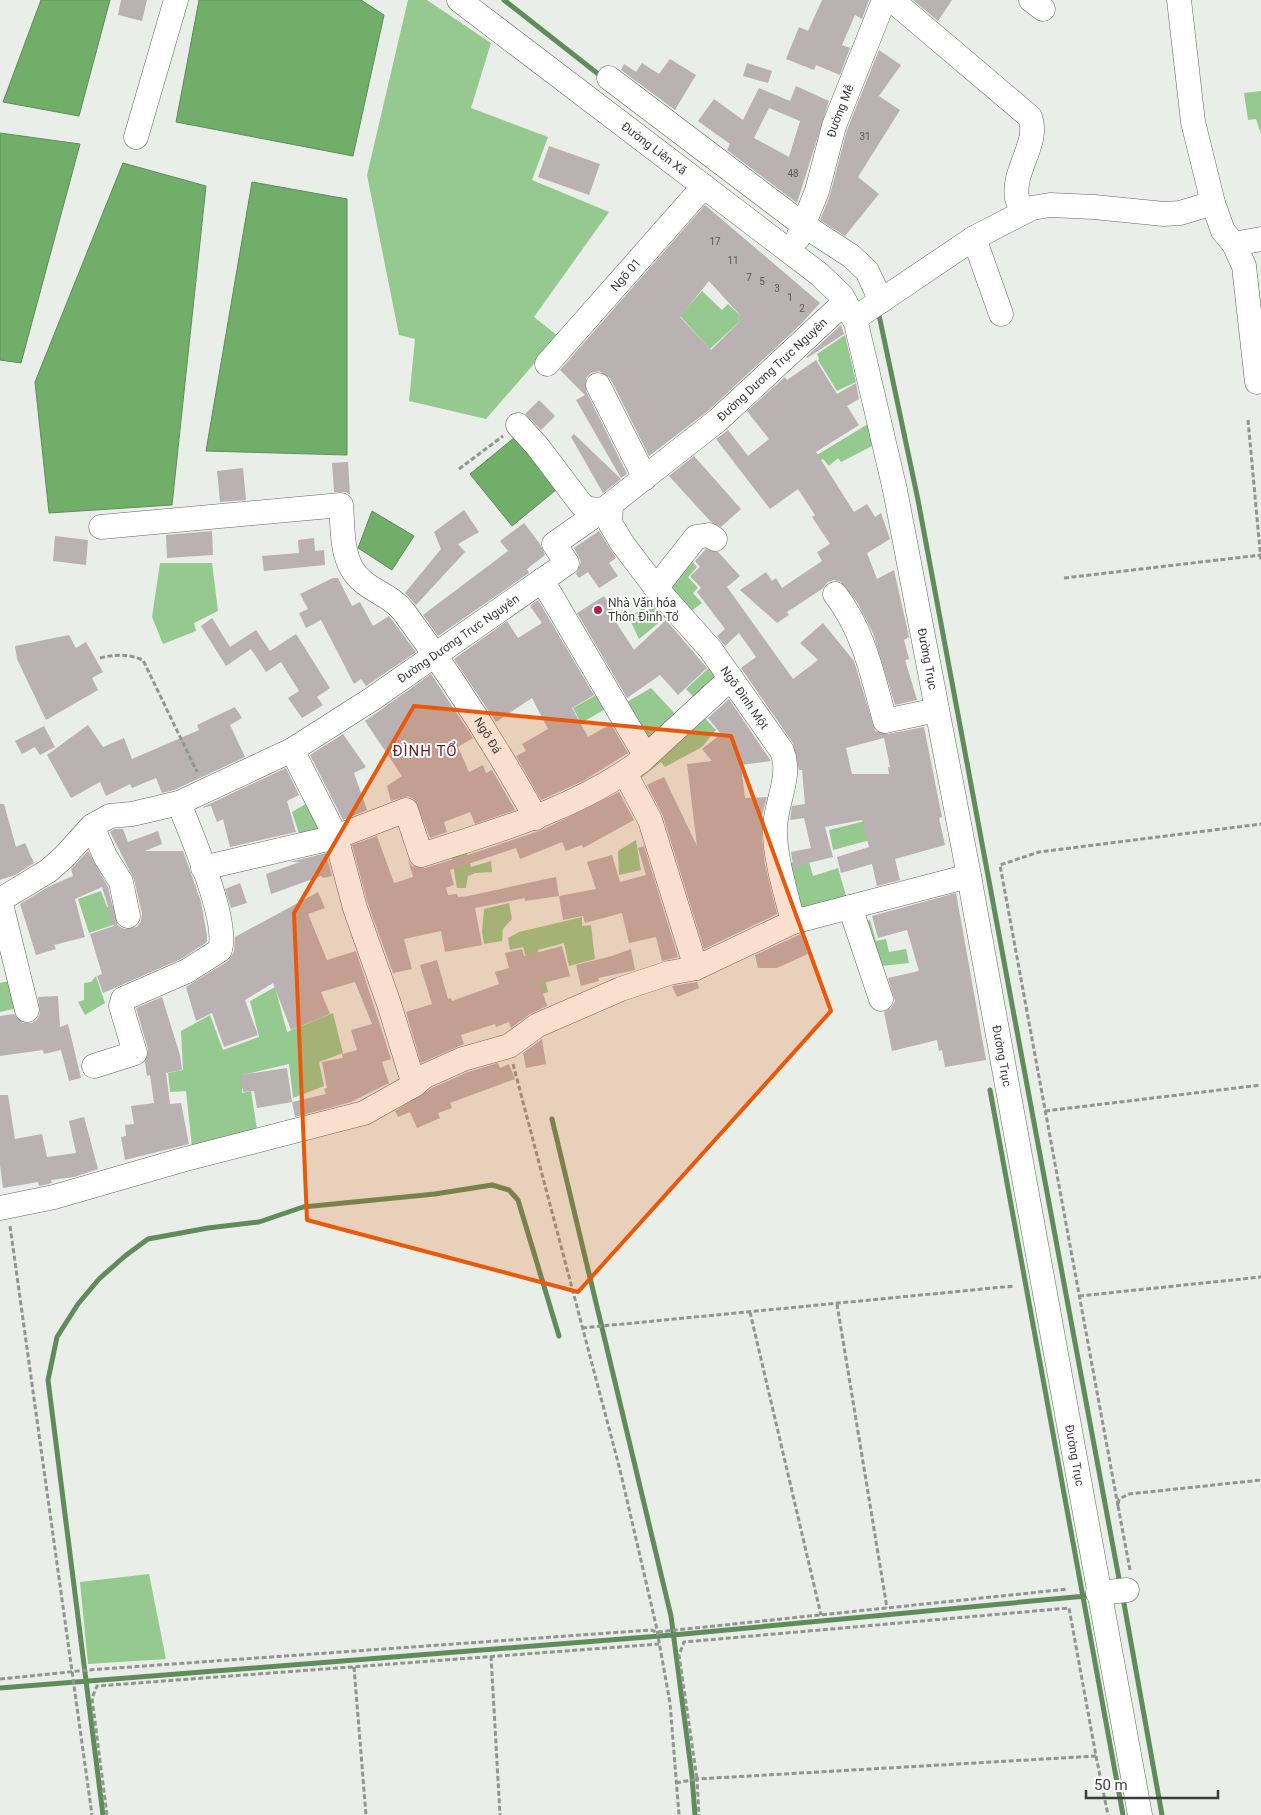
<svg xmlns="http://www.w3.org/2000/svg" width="1261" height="1815" font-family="Roboto,sans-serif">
  <rect width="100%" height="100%" fill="#e9eee8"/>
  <path fill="#96c990" d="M408,0H427L491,43L471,108L548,137L532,180L609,212L534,317L558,336L486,419L409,401L415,339L399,335L367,175Z
    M1261,91V134L1256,119L1248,120L1244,93Z
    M702,291L722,310L728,304L740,315L737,318L740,321L710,349L680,316Z
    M845,335L856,382L837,391L818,360L819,359L817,354Z
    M868,424L872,446L841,462L838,458L829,466L823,459L801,473L807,461Z
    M686,554L697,567L688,577L698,588L693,593L702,603L683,617L661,587Z
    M160,563H212L218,611L194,623L196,631L163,644L152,617Z
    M653,600L667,616L639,639L629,618Z
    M712,665L723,679L699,703L686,689Z
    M651,688L680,719L646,753L620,706Z
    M603,691L611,706L581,723L573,708Z
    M700,713L716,730L702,747L665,767L661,762L636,782L658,751Z
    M309,802L323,836L302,843L292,812Z
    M869,820L874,839L833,850L829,830Z
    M636,840L641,870L619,875L618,851Z
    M464,845L471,867L491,861L492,872L475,873L468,876L466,888H457L450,848Z
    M808,858L813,876L838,868L847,899L802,914L779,866Z
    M101,891L107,907L123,903L125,921L89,933L78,899Z
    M509,903L512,919L503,929L502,941L484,944L482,932L484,909Z
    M582,917V926L591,925L595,959L569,966L564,943L538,950L548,992L537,996L523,947L510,950L508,938L519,932Z
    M870,920L876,941L886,939L889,952L906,949L909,963L873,967L858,923Z
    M96,976L105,1003L85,1015L78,1002L84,1000V983L91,982Z
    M14,980L18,1008L0,1012V983Z
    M275,987L287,1032L333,1013L343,1053L319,1062L324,1086L293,1098L289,1064L242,1075V1093L251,1091L257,1129L192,1147L186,1091L170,1092L168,1073L183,1070L181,1031L210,1015L223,1050L259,1037L250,1001Z
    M149,1574L166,1659L88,1664L80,1582Z"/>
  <path fill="#70ae6a" stroke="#608c5c" d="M41,0H110L79,116L3,102Z
    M199,0H361L384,15L353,156L176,122Z
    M0,133L80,144L21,363L0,360Z
    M123,163L206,186L172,505L49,513L35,382Z
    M252,182L347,199V455L206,451Z
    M520,433L562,485L512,526L470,474Z
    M372,511L414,536L392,570L358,548Z"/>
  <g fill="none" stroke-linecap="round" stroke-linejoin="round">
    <path stroke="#608c5c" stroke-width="5" d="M504,0L602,77
      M879,315L918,500L1120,1584
      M990,1090L1123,1815
      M552,1119L671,1616L692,1776L695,1815
      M1123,1598L1162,1815
      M0,1688L673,1635L1086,1596
      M103,1815L48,1380L57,1337L78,1304L99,1279L125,1256L148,1239L208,1228L259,1222L303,1207L435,1194L492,1185L509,1190L518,1200L559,1336"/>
  </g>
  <path fill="#b9b1b2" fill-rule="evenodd" d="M121,0H147L142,21L118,15Z
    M822,0H869L862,19L855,15L842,45L850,48L840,75L816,65L814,70L786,59L799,27L808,31Z
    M913,0H952L938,21Z
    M879,50L901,65L879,96L900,110L858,177L879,194L845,236L820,220L830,195L847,130Z
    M670,59L696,75L675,110L621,70L624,64L636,72L642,63L659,74Z
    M747,63L772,71L768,83L743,76Z
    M796,86L829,101L797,203L727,150L730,144L698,121L714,99L743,120L759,88L790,101ZM769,108L800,121L789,157L754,138Z
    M549,146L600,164L589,195L538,177Z
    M705,205L820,303L801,324L709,410L649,456L610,378L599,371L591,373L586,378V391L627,474L621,478L576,400L585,395L560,370ZM709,281L740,315L737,318L740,321L711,350L680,317Z
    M841,325L844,334L807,358L806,357Z
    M816,360L837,394L856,383L859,399L847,406L859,425L816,452L854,512L867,504L875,517L881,513L890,539L867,553L877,579L894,570L909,637L904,640L909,659L905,660L917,700L895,705L873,633L857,602L841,582L834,580L828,582L822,589L787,612L789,615L777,623L740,590L766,572L772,581L776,578L782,588L822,561L817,552L830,544L812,517L815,515L798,489L770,509L716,439L728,430L748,456L769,439L747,411L785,377L787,380Z
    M539,400L555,416L541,430L525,414Z
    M574,434L621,479L603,493L571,437Z
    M694,456L741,509L721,527L711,522L669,476Z
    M348,462L350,495L346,492H334L332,463Z
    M243,468L246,500L220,502L217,471Z
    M464,510L479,532L458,544L465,552L416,605L405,593L441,549L434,532Z
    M524,523L540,544L545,555L527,569L529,573L438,636L423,615L508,551L500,541Z
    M212,531L213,555L167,558L166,535Z
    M599,531L616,558L609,563L618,576L599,588L588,572L579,578L576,574L581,562L574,548Z
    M55,536L88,540L86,565L53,561Z
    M314,538L315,551L324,550L325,565L264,571L262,556L299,553L298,540Z
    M706,549L718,552L740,576L727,587L793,679L818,660L800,643L823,623L854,661L875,731L888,734L924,727L942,817L939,818L945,845L895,859L900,880L877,886L872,864L841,873L837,857L869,847L862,820L825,827L833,857L800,865V869L794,870L791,852L811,848L804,818L790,820L792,806L805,804L802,770H799L793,743L741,668L756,657L739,633L725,646L717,636L725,629L697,592L701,588L690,576L700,567L695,561ZM884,738L890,767H888L889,774H852L846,748Z
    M333,578H338L352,606L360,602L373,626L389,616L416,652L366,686L361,679L354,684L321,620L306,628L299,613L308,609L300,594Z
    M604,596L617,617L614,619L634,650L666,620L707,668L678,695L660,675L627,698L577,613Z
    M538,600L594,695L572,708L588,737L611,724L628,753L583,781L541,800L516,756L526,751L522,744L548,729L532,698L496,722L454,659L507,621L518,638L542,623L530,606Z
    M212,618L230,647L256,630L270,651L296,634L330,688L317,697L323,705L302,718L288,698L299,691L281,662L266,672L251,649L226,666L201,626Z
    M69,635L76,648L86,642L103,672L92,678L98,690L46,720L17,659L15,646Z
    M431,674L473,738L458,747L469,772L483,765L486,773L492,770L515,810L475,824L470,812L444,822L447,832L430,838L415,800L408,796L391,801L387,786L402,776L365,721Z
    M729,699L771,761L741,765L745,798L767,797L762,816V840L765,865L777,914L704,949L663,816L647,785L664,777L697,846L687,764L712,761L702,749L721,734L708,718Z
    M235,707L242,718L230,725L245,757L174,790L162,793L156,778L132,788L130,784L106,796L100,782L71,798L47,755L88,725L103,747L124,738L132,759L199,730L197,725Z
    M44,726L55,747L40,755L35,747L22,754L15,741Z
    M343,734L366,767L354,773L367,810L343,820L310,755Z
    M286,768L299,795L287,801L296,832L230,847L223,819L217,822L211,806L201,808Z
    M619,792L634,820L583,848L582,845L566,851L562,842L520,859L516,848L450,870L454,885L446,888L448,895L457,894L458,897L468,896L556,877L559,896L525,901V898L475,908L482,945L445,952L441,931L404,939L412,969L393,973L368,904L352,845L377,836L394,883L413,877L408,860L412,866L425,868L483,850L542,830Z
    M0,804H4L16,847L25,843L34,863L15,875L0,880Z
    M114,829H123L128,842L158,831L162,844L145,851H183L201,902L207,936V942L181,959L103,993L97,976L102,974L90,934L114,926L102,887L75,899L85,937L54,945L56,949L36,955L20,904L48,887L73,876L71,869L88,851L108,887L117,925L124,929L137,927L141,921L142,914L134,879L110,832Z
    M644,846L678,957L662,961L656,937L629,943L622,913L585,923L583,916L563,920L559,896L596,889L587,862L612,855L620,882L646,875L638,848Z
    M326,853L332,876L323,878L321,876L271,894L266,874L300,862H290Z
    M240,883L247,903L231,908L225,889Z
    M318,892L325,908L308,914L327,960L356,951L391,1059L382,1062L389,1083L351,1102L295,1117L292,1102L257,1108L254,1091L243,1092L240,1075L287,1068L292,1102L326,1094L324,1089L327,1088L322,1062L343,1058L342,1054L357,1050L351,1030L372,1024L355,982L321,992L330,1014L291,1030L273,983L245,1000L258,1035L224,1047L212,1013L196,1021L186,987L228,961L234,952L235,937Z
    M956,893L986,1060L945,1067L942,1050L939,1051L937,1040L892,1051L884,1012L891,1008L895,1001L888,978L919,971L907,930L878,938L872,916Z
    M801,934L808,954L777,968H758L755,955Z
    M562,946L570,976L540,984L547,1006L530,1014L511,1028L509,1022L496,1027L495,1024L461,1035L464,1044L421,1063L406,1012L432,1004L420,965L437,960L448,999L451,998L452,1001L499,984L495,972L509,968L505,953L522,949L524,956Z
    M631,949L635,970L598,978L599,981L581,986L576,965L612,956Z
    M697,982L699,988L677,997L672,986Z
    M58,996L60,1027L68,1024L81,1078L69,1081L61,1050L44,1054L43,1050L0,1056V1016L14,1014L23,1023H31L37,1020L40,1013L38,997Z
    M162,997L180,1055L182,1070L166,1073L170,1104L181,1103L189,1144L125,1160L121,1137L126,1136L125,1125L134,1124L131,1106L154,1103L150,1075L147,1076L145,1062L148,1049L136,1008Z
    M542,1039L546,1064L526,1068L523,1053Z
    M498,1063L500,1068L509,1064L515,1079L450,1103L452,1108L438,1113L440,1118L417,1128L410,1112L398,1117L395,1111L432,1088L468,1072Z
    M0,1095H8L15,1139L42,1134L47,1157L76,1153L69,1121L84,1117L98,1169L74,1177L51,1180L52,1183L39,1186L38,1182L3,1188L0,1165Z"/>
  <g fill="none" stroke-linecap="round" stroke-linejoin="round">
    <defs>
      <g id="minor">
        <path id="s1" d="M459,0L819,274L842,296L856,323L895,490L969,876L1140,1815"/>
        <path d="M892,0L1030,117C1040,143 1012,170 1017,198C1018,202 1021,208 1023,212"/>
        <path d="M1031,0L1043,9"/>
        <path d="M1179,0L1193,122L1213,203L1223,231L1234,244L1244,266L1257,382"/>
        <path d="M609,78L802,224L851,256L867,271L881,301"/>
        <path d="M136,137L176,0"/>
        <path id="s2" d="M798,238L817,191L834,126L884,0"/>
        <path d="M974,238L1001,314"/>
        <path d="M1234,244L1261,239"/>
        <path d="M854,319L974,238L1032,208L1050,205L1094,207L1164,214L1180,213L1213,203"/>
        <path id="s3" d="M547,364L704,186"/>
        <path d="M598,385L645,478"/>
        <path d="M518,425L538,447L581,504L588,509L603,510"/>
        <path id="s4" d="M611,504L610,523L622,543L656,588L711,650L782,751C792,775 776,802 775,827C774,856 786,893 793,922"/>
        <path id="s5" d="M101,527L341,505C343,526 341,550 352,569C364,590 390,593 404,612C453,678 496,746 536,818"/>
        <path d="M542,580L642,750L641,761"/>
        <path d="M656,588L696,537L709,535L715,539"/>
        <path d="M835,594C864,631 873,677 885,721L937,710"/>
        <path d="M292,750L336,837L355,908L389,1004L414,1085"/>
        <path d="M625,773L650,820L696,968"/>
        <path d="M92,826L105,856L121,882L128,916"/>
        <path d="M203,868L336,837L406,810L421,855C499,830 574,810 641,761L731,678"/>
        <path id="s6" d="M0,900L48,871L64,857L92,826L110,816L132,814L179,803L292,750L372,699L567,563L554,544L611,504L718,420L845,302"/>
        <path d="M0,900L27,1010"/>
        <path d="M850,907L881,999"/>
        <path d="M94,1066L135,1053L121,1006L123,999L187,971L220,950C229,919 191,835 179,803"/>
        <path d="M0,1208L54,1197L182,1160L364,1113L414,1085L425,1076L463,1059L509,1046L538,1025L621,989L669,973L696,968L793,922L969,876"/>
        <path d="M1098,1593L1127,1590"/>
      </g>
    </defs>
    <use href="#minor" stroke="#606560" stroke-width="25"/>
    <path stroke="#929692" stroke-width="3" stroke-dasharray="5 2.5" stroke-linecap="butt" d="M1248,420L1261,561
      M459,469L503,436
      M1064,578L1261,555
      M100,658C116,654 128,654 143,660L197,772
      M513,1064L620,1470L656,1625L670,1703L679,1815
      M1045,1111L1261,1085
      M10,1226L92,1815
      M1079,1296L1261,1277
      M837,1304L887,1608
      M750,1312L821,1615
      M582,1328L1014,1286
      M1118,1506L1000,865L1039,852L1261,824
      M1130,1570L1118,1506L1119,1499L1129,1494L1261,1480
      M491,1656L500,1815
      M354,1667L366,1815
      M0,1679L88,1670L651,1630L657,1632L1068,1589
      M1096,1756L1108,1815
      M676,1783L697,1779L679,1655L684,1642L1069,1608L1096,1756L697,1779L699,1815
      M107,1815L92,1698L97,1686L659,1644"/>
    <use href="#minor" stroke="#fff" stroke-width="24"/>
  </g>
  <path fill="#e8590c" fill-opacity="0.2" stroke="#e8590c" stroke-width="4" stroke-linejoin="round" d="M414,706L731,736L831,1011L578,1292L307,1220L294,913Z"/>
  <circle fill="#b2214c" stroke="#fff" stroke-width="2" cx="598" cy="610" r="5"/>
  <g text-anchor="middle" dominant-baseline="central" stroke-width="4" stroke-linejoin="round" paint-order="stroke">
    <g font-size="10" fill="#5a5a59">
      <text x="865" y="136">31</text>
      <text x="793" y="173">48</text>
      <text x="715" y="241">17</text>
      <text x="733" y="260">11</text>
      <text x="749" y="277">7</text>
      <text x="762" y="281">5</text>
      <text x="777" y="288">3</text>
      <text x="790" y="297">1</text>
      <text x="802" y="308">2</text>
    </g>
    <g font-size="12" fill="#3b3d3b" stroke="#fff">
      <text stroke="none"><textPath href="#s2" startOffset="134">Đường Mễ</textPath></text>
      <text stroke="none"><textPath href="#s1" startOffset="245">Đường Liên Xã</textPath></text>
      <text stroke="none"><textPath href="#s3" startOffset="119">Ngõ 01</textPath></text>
      <text stroke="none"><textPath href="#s6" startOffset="970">Đường Dương Trực Nguyên</textPath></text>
      <text stroke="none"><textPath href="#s6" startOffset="535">Đường Dương Trực Nguyên</textPath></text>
      <text stroke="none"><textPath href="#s1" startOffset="858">Đường Trục</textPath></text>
      <text stroke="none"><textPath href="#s4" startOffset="240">Ngõ Đình Một</textPath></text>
      <text stroke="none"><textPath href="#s5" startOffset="524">Ngõ Đá</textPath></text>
      <text stroke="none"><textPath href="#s1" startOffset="1262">Đường Trục</textPath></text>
      <text stroke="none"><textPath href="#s1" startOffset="1668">Đường Trục</textPath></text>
    </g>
    <g font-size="12" fill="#3b3d3b" stroke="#fff" text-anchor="start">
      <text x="608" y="603">Nhà Văn hóa<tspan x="608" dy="14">Thôn Đình Tổ</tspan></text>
    </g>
    <g font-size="15" letter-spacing="1" fill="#621d2c" stroke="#fff">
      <text x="425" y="751">ĐÌNH TỔ</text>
    </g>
  </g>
  <path d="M1086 1790v8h132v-8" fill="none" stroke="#3b3d3b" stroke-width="2.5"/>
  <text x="1094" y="1790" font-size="15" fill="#3b3d3b" stroke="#ffffff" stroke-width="4" paint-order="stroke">50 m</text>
</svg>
